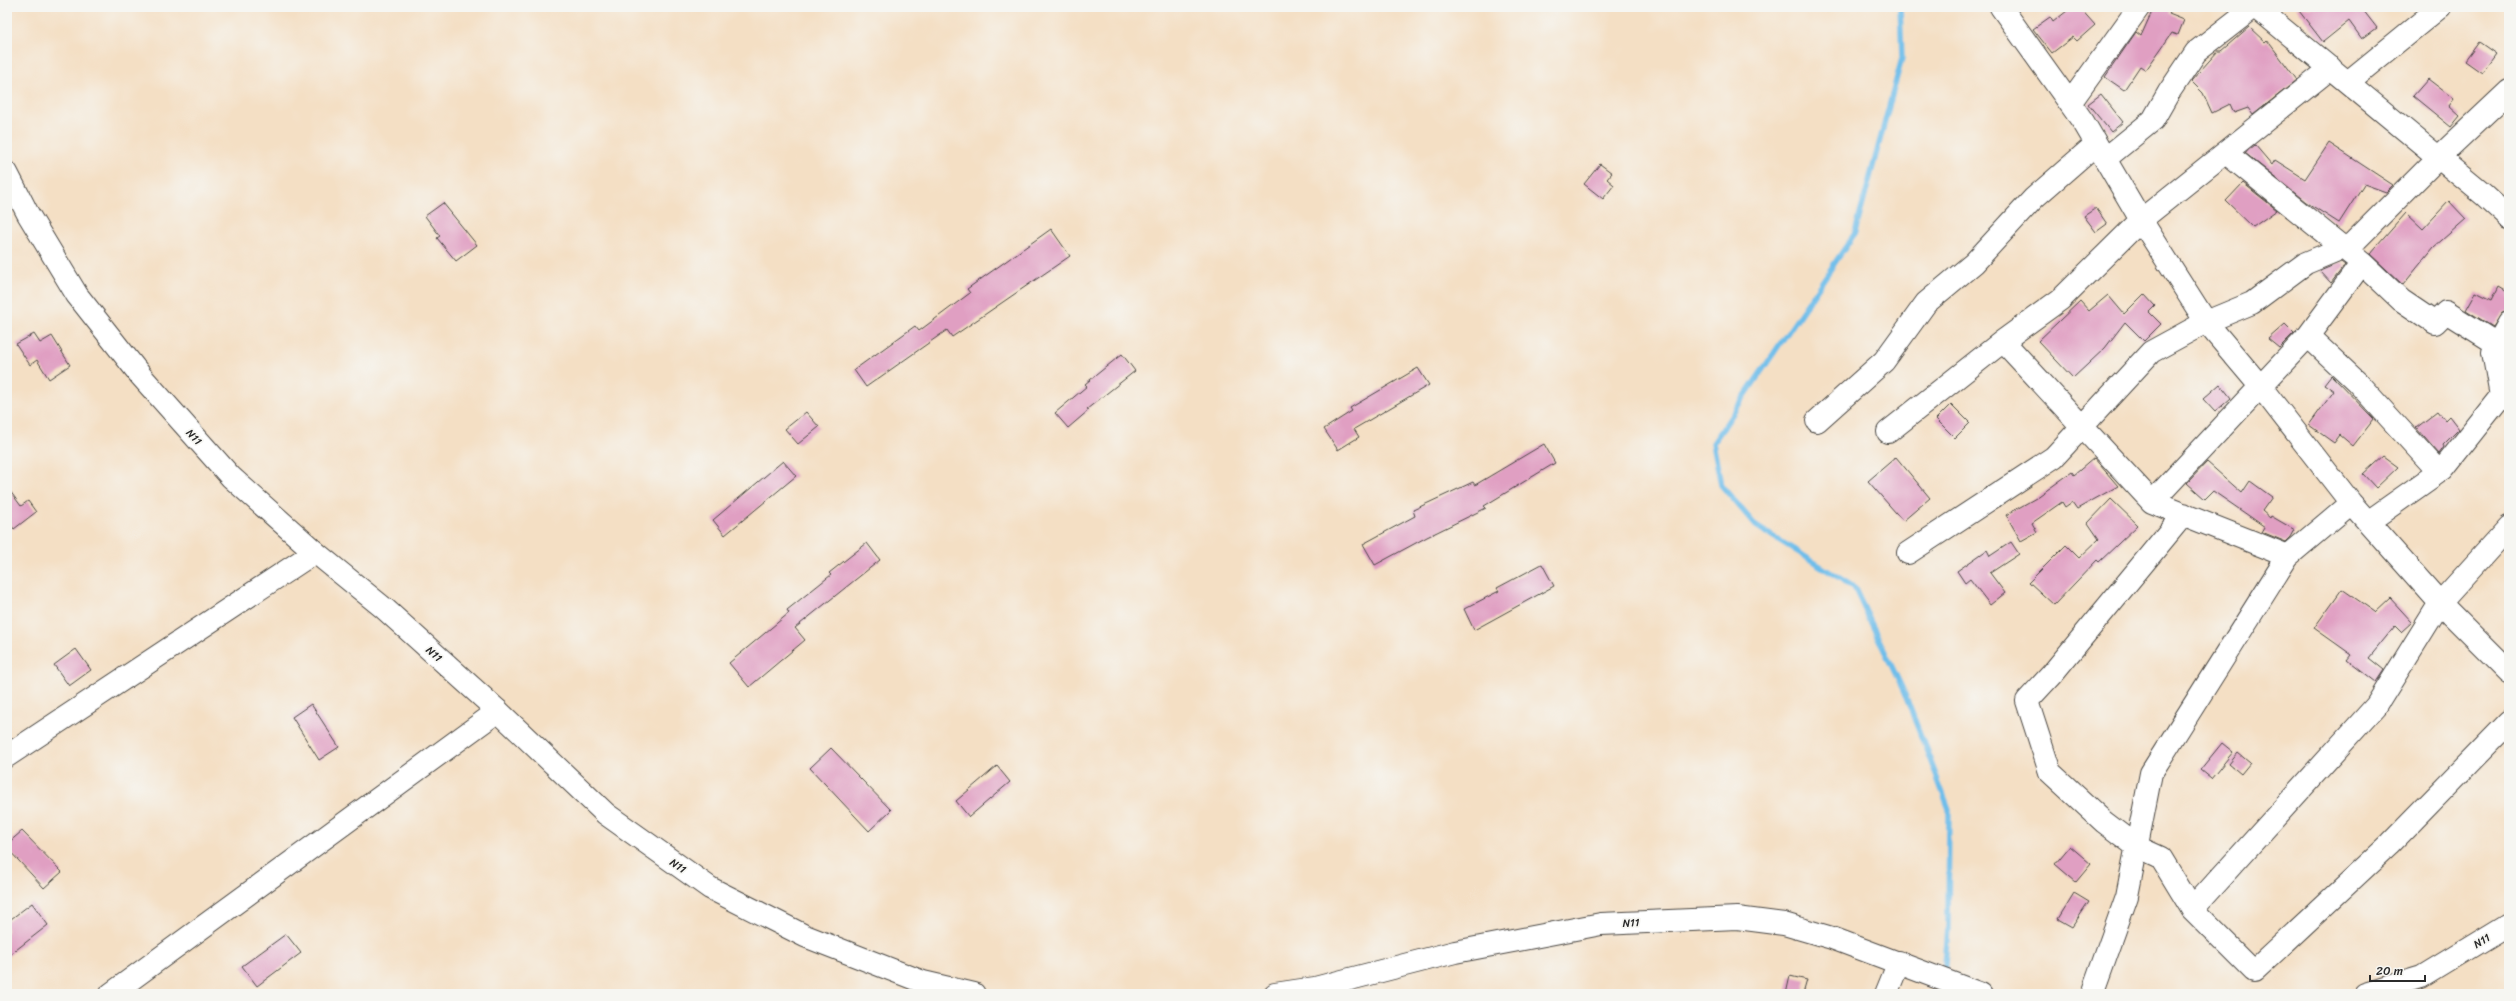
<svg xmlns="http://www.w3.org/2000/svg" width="2516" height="1001" font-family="Sriracha,sans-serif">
  <rect width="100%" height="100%" fill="#f6f6f2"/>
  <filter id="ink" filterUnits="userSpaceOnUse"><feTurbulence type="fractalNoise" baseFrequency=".025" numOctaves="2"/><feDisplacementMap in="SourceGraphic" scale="8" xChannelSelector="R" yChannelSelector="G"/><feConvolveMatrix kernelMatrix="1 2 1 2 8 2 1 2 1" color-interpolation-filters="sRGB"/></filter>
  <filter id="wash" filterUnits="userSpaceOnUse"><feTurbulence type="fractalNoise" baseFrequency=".012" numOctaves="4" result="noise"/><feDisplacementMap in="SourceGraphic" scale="16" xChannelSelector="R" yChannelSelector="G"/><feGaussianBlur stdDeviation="0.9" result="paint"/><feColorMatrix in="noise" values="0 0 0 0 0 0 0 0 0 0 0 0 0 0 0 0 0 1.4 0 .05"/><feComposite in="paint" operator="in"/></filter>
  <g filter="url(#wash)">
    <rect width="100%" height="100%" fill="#f4dfc4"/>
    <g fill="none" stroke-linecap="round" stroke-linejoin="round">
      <path stroke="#70beea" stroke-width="5.5" d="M1900,7L1902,58L1855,233L1713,443L1721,485L1756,526L1854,587L1904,692L1949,809L1948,929L1944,975"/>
    </g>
    <g id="blocks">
      <path fill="#e09fc2" d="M2072,7H2079L2095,25L2077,41L2073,37L2052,53L2033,29L2050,17L2053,22Z
        M2154,7H2174L2169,14L2184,20L2178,35L2172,33L2146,70L2140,66L2124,90L2105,77L2136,32L2141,36Z
        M2296,7H2366L2363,10L2377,28L2362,39L2349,21L2323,42Z
        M2249,27L2265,42L2267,40L2297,80L2253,115L2248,108L2234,113L2230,104L2212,113L2203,93L2191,81L2218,51H2221Z
        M2479,42L2496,54L2482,73L2465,61Z
        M2428,79L2454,99L2449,106L2460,116L2451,127L2413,96Z
        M2101,94L2123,122L2111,132L2088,104Z
        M2329,143L2393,185L2386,192L2364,184L2339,223L2306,202L2245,153L2255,145L2272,165L2275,160L2305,179Z
        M1600,164L1612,173L1607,179L1614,185L1603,199L1584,184Z
        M2243,183L2277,210L2253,227L2226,201Z
        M2449,201L2466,219L2434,247L2403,285L2370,254L2406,213L2423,229Z
        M443,203L477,245L456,261L437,238L440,236L425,216Z
        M2096,208L2107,224L2096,232L2084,216Z
        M1051,229L1070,256L952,337L947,330L866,387L854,370L915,326L919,331L970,293L967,289Z
        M2341,262L2345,265L2331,283L2320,271Z
        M2499,286L2509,292V311L2502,313L2493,327L2466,310L2476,292L2492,300Z
        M2144,294L2155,306L2149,312L2161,324L2144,341L2125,322L2105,348L2073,378L2038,341L2080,301L2089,311L2108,295L2124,314Z
        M2285,324L2294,333L2279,348L2268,339Z
        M34,334L40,343L52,336L70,365L49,379L37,360L30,365L16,344Z
        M1122,354L1135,371L1087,409L1089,410L1068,428L1055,413L1087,386L1085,384Z
        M1418,368L1429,385L1354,429L1359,437L1338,450L1324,429L1352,411L1350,408Z
        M2331,375L2374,419L2353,446L2340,435L2334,443L2309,425L2334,391L2324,384Z
        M2220,384L2231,398L2215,412L2203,399Z
        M1951,404L1970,423L1955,438L1936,419Z
        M2438,411L2445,420L2449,416L2459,429L2443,445L2444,447L2439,454L2416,428Z
        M806,412L819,427L798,444L785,429Z
        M1544,444L1555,463L1484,506L1486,508L1427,537L1375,565L1363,544L1415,516L1413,510L1473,482L1475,485Z
        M2383,456L2398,467L2376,488L2363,474Z
        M1896,457L1930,498L1903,521L1868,481Z
        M2094,458L2118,486L2077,509L2072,502L2065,507L2062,502L2032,523L2037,532L2021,541L2006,515L2036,498L2072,472L2074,475Z
        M783,461L796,476L725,535L713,520Z
        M2207,462L2242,493L2250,481L2272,497L2262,511L2270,518L2271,516L2295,530L2291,537L2286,542L2262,532L2265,527L2213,491L2205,499L2187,483Z
        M7,487L21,506L28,501L36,512L14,529L7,520Z
        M2111,499L2138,525L2099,562L2097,560L2054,605L2029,582L2066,545L2079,558L2099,539L2088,523Z
        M2011,542L2019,554L1990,573L2005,593L1990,605L1970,579L1965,583L1957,571L1987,550L1990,556Z
        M867,543L880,560L795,628L805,640L749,687L729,663L789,613L787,610L831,575L829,573Z
        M1542,564L1554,586L1474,630L1464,609L1499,591L1497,588Z
        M2342,589L2375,612L2390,598L2412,622L2401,632L2395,626L2369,658L2384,670L2376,682L2348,660L2352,655L2314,628Z
        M76,649L91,670L69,686L54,665Z
        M311,704L339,747L319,760L292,717Z
        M2222,743L2233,752L2211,779L2200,770Z
        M831,748L891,810L869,831L810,768Z
        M2238,753L2250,763L2241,774L2229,764Z
        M997,766L1010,782L969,817L956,801Z
        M22,831L62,872L44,888L7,848V844Z
        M2070,846L2091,864L2076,882L2055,864Z
        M2074,893L2089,902L2072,927L2058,919Z
        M32,903L48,925L7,957V922Z
        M286,934L301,953L257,986L242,966Z
        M1790,976L1807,980L1803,994H1786Z"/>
    </g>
  </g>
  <g filter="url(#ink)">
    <use href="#blocks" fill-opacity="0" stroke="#494642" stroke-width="1"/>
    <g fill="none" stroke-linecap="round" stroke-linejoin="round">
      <defs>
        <path id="minor" d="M2001,7L2084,123L2141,220L2206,322L2260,386L2351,503L2440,603L2509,672
          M2256,7L2484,195L2509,218
          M2348,82L2440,7
          M2070,103L2139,7
          M2226,153L2362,263L2401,300L2435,323L2446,312L2497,344
          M2105,159L2153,120L2169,92L2196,52L2254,7
          M2308,336L2357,382L2439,472
          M2003,341L2152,502L2288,556
          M1817,421L1884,361L1926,303L1974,263L2034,198L2096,144
          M1888,432L2003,341L2061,299L2141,220L2331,68
          M2152,502L2308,336L2362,263
          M2184,514L2052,674L2027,701L2050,772L2104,822L2137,847L2161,858L2192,909L2254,971L2390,844L2509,722
          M2368,522L2443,469L2501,396L2493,352L2509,323
          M1908,553L2054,457L2151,352L2206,322L2252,303L2306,263L2352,244L2439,157L2509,91
          M7,756L315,552
          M2192,909L2376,706L2440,603L2509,527
          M111,994L498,711
          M1886,994L1899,962
          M2092,994L2127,896L2151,773L2288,556L2351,503"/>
        <path id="major" d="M7,173L28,214L77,295L141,376L231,477L315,552L385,609L498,711L606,814L710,888L805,936L923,982L974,994
          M1275,994L1315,988L1455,952L1601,924L1737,918L1784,924L1832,938L1981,994
          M2366,994L2422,977L2509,924"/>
      </defs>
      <use href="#minor" stroke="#494642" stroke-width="24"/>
      <use href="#major" stroke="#494642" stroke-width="24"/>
      <use href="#minor" stroke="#fff" stroke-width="22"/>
      <use href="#major" stroke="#fff" stroke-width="22"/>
    </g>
  </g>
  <g text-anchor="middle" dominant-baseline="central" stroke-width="3.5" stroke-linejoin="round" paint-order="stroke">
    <g font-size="11" fill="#2b2b2b" stroke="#f6f6f2">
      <text transform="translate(194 437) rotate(47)">N11</text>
      <text transform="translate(434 654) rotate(42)">N11</text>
      <text transform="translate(678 866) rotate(35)">N11</text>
      <text transform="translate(1631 923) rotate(-3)">N11</text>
      <text transform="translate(2482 941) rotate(-32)">N11</text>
    </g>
  </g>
  <rect width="2516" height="1001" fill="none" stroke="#f6f6f2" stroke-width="24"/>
  <path d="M2370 975v6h55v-6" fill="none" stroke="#2b2b2b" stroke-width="2"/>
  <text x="2376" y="975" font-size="12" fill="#2b2b2b" stroke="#f6f6f2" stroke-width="3" paint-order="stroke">20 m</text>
</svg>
